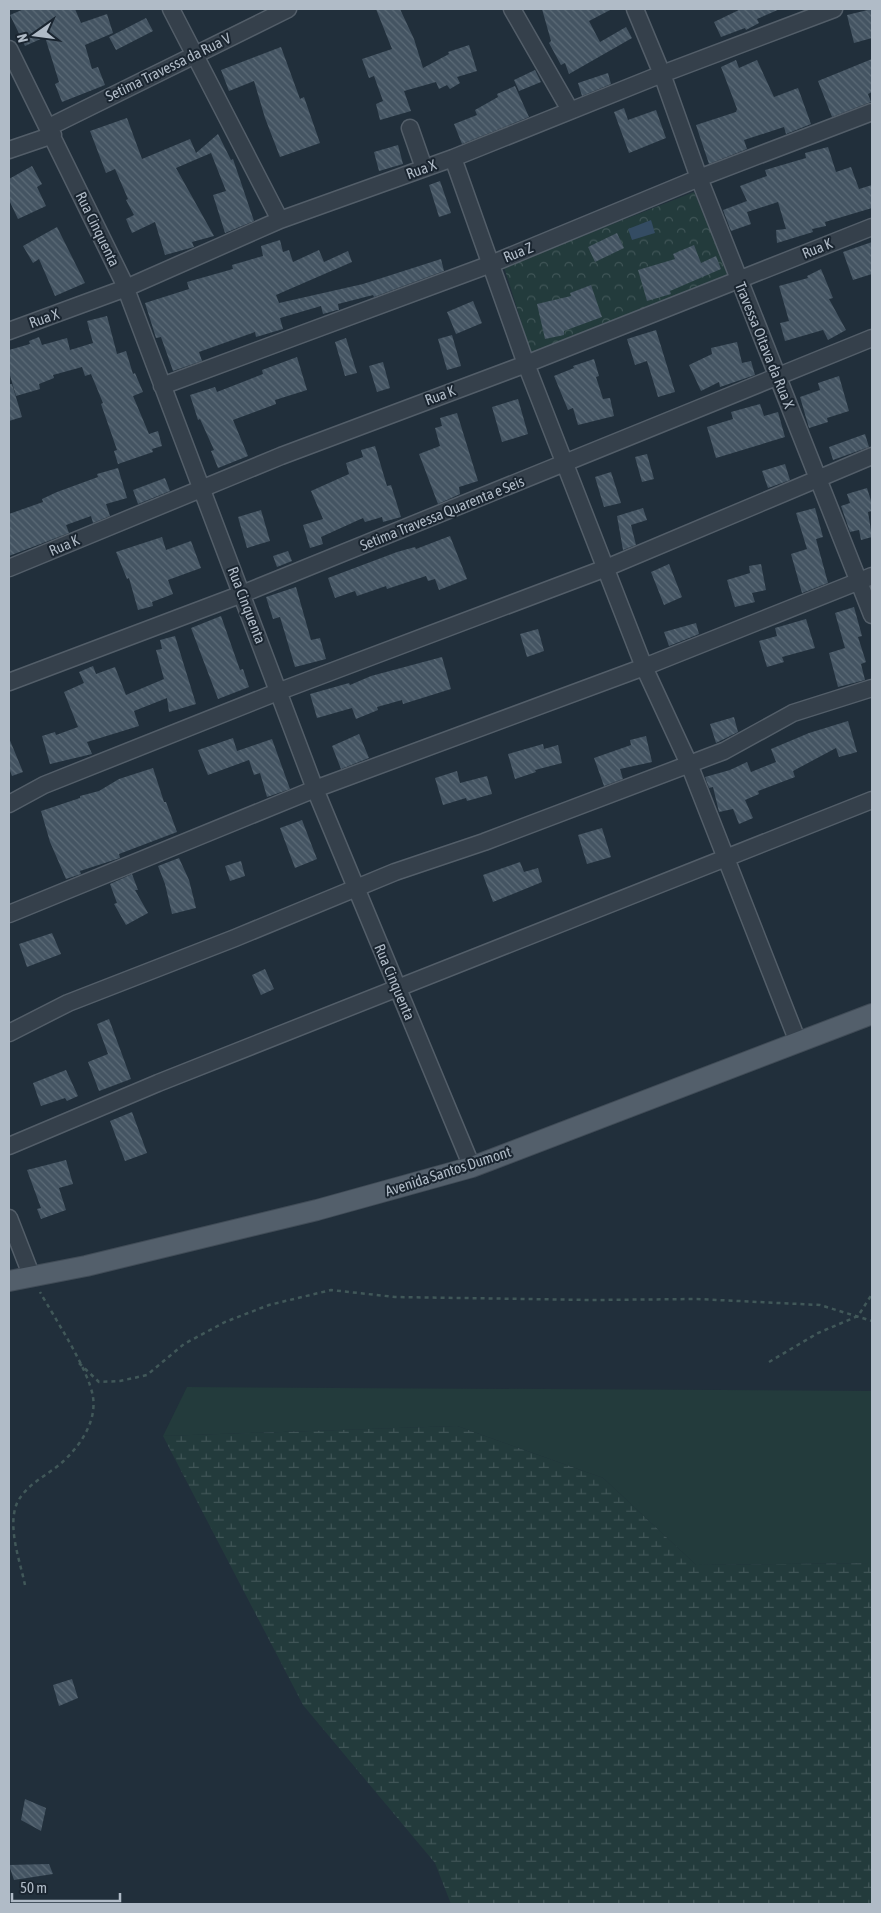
<svg xmlns="http://www.w3.org/2000/svg" width="881" height="1913" font-family="'Asap Condensed',sans-serif">
  <defs>
    <pattern id="forest-crowns" width="20" height="18" patternUnits="userSpaceOnUse" patternTransform="scale(1.25)"><rect width="20" height="18" fill="#233b3c"/><path d="M2 6a3 3 0 1 1 6 0M12 15a3 3 0 1 1 6 0" fill="none" stroke="#405557"/></pattern>
    <pattern id="wetland-marsh" width="20" height="14" patternUnits="userSpaceOnUse" patternTransform="scale(1.25)"><rect width="20" height="14" fill="#233b3c"/><path d="M1 5h8M5 5V1M11 12h8M15 12V8" fill="none" stroke="#405557"/></pattern>
    <pattern id="building-back-hatch" width="6" height="6" patternUnits="userSpaceOnUse" patternTransform="scale(1.25)"><rect width="6" height="6" fill="#445462"/><path d="M-1 5l2 2M0 0l6 6M5-1l2 2" fill="none" stroke="#5c6b77"/></pattern>
  </defs>
  <rect width="100%" height="100%" fill="#212f3b"/>
  <path fill="#233b3c" d="M187,1387L872,1391V1563L696,1565L603,1478L457,1426L163,1436Z"/>
  <path fill="url(#forest-crowns)" d="M694,192L730,276L532,356L504,267Z"/>
  <path fill="url(#wetland-marsh)" d="M457,1426L603,1478L696,1565L872,1563V1904H451L435,1863L303,1705L163,1436Z"/>
  <path fill="#344c63" d="M651,220L655,233L632,240L628,229Z"/>
  <path fill="url(#building-back-hatch)" d="M24,9H75L81,23L107,14L113,33L85,45L92,69L98,67L105,85L62,102L55,84L59,82L45,37L25,46L10,15Z
    M376,9H400L414,39L423,68L449,54L448,52L469,45L477,71L457,77L460,83L450,89L447,85L439,89L436,82L404,91L411,111L380,120L376,104L383,101L374,76L369,78L362,59L392,49Z
    M542,9H612L589,21L600,42L626,27L632,38L569,74L565,63L561,65L549,43L551,41Z
    M741,9H780L757,19L759,23L746,30L745,28L721,37L714,22Z
    M872,9V38L854,43L847,15Z
    M146,18L153,31L116,50L109,37Z
    M281,47L300,99L304,97L320,143L280,157L265,118L254,81L229,91L221,70Z
    M872,59V92L868,94L871,102L832,117L818,81Z
    M736,60L739,68L757,60L774,97L798,88L811,124L786,134L784,127L744,140L747,149L709,164L696,125L736,112L737,109L721,67Z
    M535,70L541,82L519,91L514,80Z
    M608,73L611,84L582,96L578,83Z
    M515,86L529,117L462,144L454,124L477,115L475,110L498,97L497,94Z
    M624,108L628,120L656,110L666,138L629,153L614,112Z
    M127,118L142,159L190,139L196,153L218,134L231,160L233,159L254,221L225,233L213,195L226,191L211,153L176,168L214,236L192,242L194,247L165,255L155,222L132,233L126,219L134,215L126,200L128,199L115,169L106,173L90,131Z
    M398,145L403,164L379,171L374,152Z
    M828,147L836,172L851,167L859,189L872,185V208L825,222L826,226L812,229L813,232L777,243L776,230L786,229L778,202L747,212L751,224L731,231L723,210L747,201L740,186L767,176L765,170L806,158L805,153Z
    M32,166L42,184L37,187L46,206L18,219L9,200V179Z
    M440,181L451,213L439,217L429,185Z
    M57,227L85,283L55,296L39,259L33,263L23,246Z
    M617,233L624,248L595,262L588,247Z
    M280,240L283,252L289,250L293,262L319,250L324,262L348,251L352,262L276,295L279,303L363,284L441,259L444,271L374,297L373,295L338,304L339,310H337L323,314L321,306L280,318L283,329L256,337L255,332L199,352L202,361L173,371L161,337L156,338L145,303L189,289L187,282L233,269L232,265L263,256L261,246Z
    M872,242V274L853,280L843,252Z
    M694,245L701,263L716,256L721,269L670,291L671,294L647,301L638,270L675,259L673,254Z
    M821,269L833,298L829,299L846,330L828,340L823,330L785,341L780,323L789,321L779,286L808,278L807,276Z
    M591,285L602,317L564,331V335L545,339L537,304L571,296L570,293Z
    M473,301L482,323L456,334L447,312Z
    M107,316L117,354L126,351L133,374L135,373L143,392L133,396L149,434L158,431L162,446L152,449L153,452L118,464L114,451L117,450L101,404L103,403L91,374L85,376L82,367L53,375L54,378L39,384L40,389L16,396L9,372V350L30,344L29,341L39,337L42,345L67,338L70,350L93,343L87,321Z
    M656,330L675,392L658,397L647,361L635,365L627,339Z
    M452,335L461,366L447,370L438,339Z
    M346,338L357,373L345,376L335,342Z
    M737,342L742,363L751,361L755,375L720,387L719,382L701,391L689,365L712,354L711,348Z
    M297,357L307,390L275,400L276,404L233,420L248,456L218,468L211,451L214,450L200,419L198,420L190,395L215,387L217,392L263,374L262,370Z
    M594,359L599,376L596,377L603,399L610,398L614,416L578,425L573,408L568,410L554,376L574,368L573,366Z
    M383,362L390,388L377,392L369,366Z
    M839,376L849,411L827,418L828,422L809,428L800,397L820,390L818,383Z
    M9,384H12L22,417L9,421Z
    M518,399L528,434L502,442L492,407Z
    M760,404L764,416L778,412L785,437L716,458L707,427L733,419L731,412Z
    M457,413L478,481L459,487L460,494L438,504L419,454L440,446L435,428L442,426L440,418Z
    M865,434L869,447L833,460L829,447Z
    M375,446L387,486L391,485L401,517L383,522L382,517L365,522L363,518L321,537L323,544L310,548L303,525L323,519L311,491L349,474L346,463L363,457L361,450Z
    M647,454L654,479L642,482L635,457Z
    M785,464L790,480L768,488L762,471Z
    M118,468L127,498L106,504L110,516L93,523L91,516L66,525L69,533L9,556V514L43,502L42,499L57,492L98,477L97,474Z
    M611,472L621,503L604,507L595,477Z
    M165,478L170,491L138,504L133,490Z
    M867,488L872,504V511L868,512L872,537L861,540L859,530L850,532L841,506L850,503L847,494Z
    M643,508L647,520L631,525L636,545L623,550L617,516Z
    M815,508L823,537L816,539L828,583L802,593L791,554L807,549L796,513Z
    M261,510L270,541L247,548L238,517Z
    M450,536L467,579L439,590L435,579L428,581L426,576L387,589L386,586L357,596L355,591L335,598L328,578L397,552L415,547L416,549Z
    M162,537L166,550L191,541L201,568L168,580L173,594L152,602L153,606L138,610L129,578L127,579L116,552Z
    M288,551L292,561L277,567L273,556Z
    M669,564L682,597L664,605L651,572Z
    M761,564L766,590L752,593L755,602L735,607L727,580L750,573L749,566Z
    M296,587L311,640L320,638L326,659L295,667L280,617L273,619L266,597Z
    M854,607L862,636L858,637L866,662L861,664L865,680L838,687L829,653L845,648L835,613Z
    M221,616L240,670L243,669L249,687L218,699L191,628Z
    M806,619L815,648L782,657L784,662L767,667L759,641L777,636L775,628Z
    M696,623L699,634L669,646L664,632Z
    M538,629L544,651L527,657L520,634Z
    M175,636L196,704L169,712L167,698L134,711L139,726L87,742L92,754L50,764L42,736L55,732L56,735L78,727L64,692L84,683L79,672L93,666L96,674L115,667L126,695L164,679L156,650L162,649L160,640Z
    M442,657L451,689L403,704L402,700L377,707L378,710L356,719L352,708L317,718L310,694L349,683L350,685L371,676Z
    M734,717L738,732L716,743L710,724Z
    M848,721L857,752L839,757L836,748L793,771L795,777L758,791L759,794L745,800L753,818L739,824L733,809L719,812L713,787L709,788L705,777L730,770L747,762L751,772L776,762L771,749L809,733Z
    M359,734L369,758L341,769L332,746Z
    M646,736L652,762L620,769L623,779L604,786L594,758L631,745L630,740Z
    M9,738L23,772L12,776L9,768Z
    M233,738L237,751L272,739L290,789L267,797L260,773L254,775L249,760L208,775L198,750Z
    M543,744L544,749L558,745L562,763L535,770L536,772L515,779L508,754Z
    M153,768L164,802H166L177,832L119,854L120,858L80,871L81,874L66,879L50,842L41,811L80,798V796L99,791L119,779Z
    M457,771L460,783L487,776L492,794L467,801L466,798L443,805L435,778Z
    M302,820L317,859L295,868L280,828Z
    M602,828L611,857L587,864L578,835Z
    M179,858L189,880L196,908L172,914L165,884L158,866Z
    M241,861L245,876L230,881L225,866Z
    M520,862L524,872L538,868L542,882L493,902L483,875Z
    M132,874L138,890H135L148,913L126,925L114,904L117,903L110,884Z
    M52,933L61,954L27,967L19,944Z
    M265,969L274,989L261,995L252,975Z
    M109,1019L131,1079L99,1091L88,1062L108,1054L97,1024Z
    M66,1070L78,1096L67,1101L65,1098L41,1106L33,1083Z
    M132,1112L147,1153L125,1161L110,1121Z
    M66,1160L73,1184L59,1188L66,1210L41,1219L37,1209L41,1208L27,1170Z
    M72,1679L78,1698L59,1706L53,1685Z
    M25,1799L46,1808L41,1831L21,1820Z
    M49,1864L53,1874L14,1880L9,1865Z"/>
  <g fill="none" stroke-linecap="round" stroke-linejoin="round">
    <defs>
      <path id="minor" d="M171,9L280,220
        M512,9L570,110
        M635,9L662,74L699,178L872,615
        M9,49L123,281L315,789L472,1167
        M49,127L288,9
        M410,128L424,168
        M9,150L53,135
        M453,158L526,364L644,667L689,764L798,1042
        M9,331L126,288L280,220L453,158L662,74L834,9
        M162,386L491,264L699,178L872,112
        M9,568L281,456L526,364L872,227
        M9,682L242,594L872,338
        M9,804L44,785L280,691L606,568L872,456
        M9,914L315,789L644,667L872,576
        M9,1033L68,1003L235,938L395,872L484,842L724,751L793,713L872,688
        M9,1146L158,1083L872,800
        M9,1218L32,1277"/>
      <path id="major" d="M9,1281L86,1266L317,1210L472,1167L872,1014"/>
    </defs>
    <use href="#minor" stroke="#535e69" stroke-width="19"/>
    <use href="#major" stroke="#414c57" stroke-width="22"/>
    <path stroke="#415859" stroke-width="2.5" stroke-dasharray="4 4" stroke-linecap="butt" d="M769,1362L818,1333L858,1316L872,1294
      M79,1363L99,1382L120,1381L147,1375L184,1344L225,1322L269,1305L331,1290L395,1297L592,1300L697,1299L820,1305L872,1321
      M25,1585C20,1561 7,1527 17,1503C26,1485 44,1477 59,1465C78,1449 97,1423 93,1397C89,1370 54,1317 40,1292"/>
    <use href="#minor" stroke="#35404b" stroke-width="16"/>
    <use href="#major" stroke="#535f6b" stroke-width="20"/>
  </g>
  <g text-anchor="middle" dominant-baseline="central" stroke-width="4" stroke-linejoin="round" paint-order="stroke">
    <g font-size="15" fill="#b0bbc7" stroke="#1a2530">
      <text transform="translate(168 67) rotate(-26)">Setima Travessa da Rua V</text>
      <text transform="translate(421 169) rotate(-20)">Rua X</text>
      <text transform="translate(98 229) rotate(64)">Rua Cinquenta</text>
      <text transform="translate(817 248) rotate(-22)">Rua K</text>
      <text transform="translate(518 252) rotate(-22)">Rua Z</text>
      <text transform="translate(44 318) rotate(-19)">Rua X</text>
      <text transform="translate(765 345) rotate(68)">Travessa Oitava da Rua X</text>
      <text transform="translate(440 395) rotate(-20)">Rua K</text>
      <text transform="translate(442 513) rotate(-22)">Setima Travessa Quarenta e Seis</text>
      <text transform="translate(64 545) rotate(-23)">Rua K</text>
      <text transform="translate(247 605) rotate(69)">Rua Cinquenta</text>
      <text transform="translate(395 982) rotate(67)">Rua Cinquenta</text>
      <text transform="translate(448 1171) rotate(-18)">Avenida Santos Dumont</text>
    </g>
  </g>
  <rect width="881" height="1913" fill="none" stroke="#b0bbc7" stroke-width="20"/>
  <g transform="translate(35 35) rotate(256)" stroke="#1a2530" stroke-width="4" paint-order="stroke">
  <path d="M0-4L9 19L0 12L-9 19Z" fill="#b0bbc7"/>
  <text y="-8" font-size="14" font-weight="bold" text-anchor="middle" fill="#b0bbc7">N</text>
  </g>
  <path d="M12 1893v8h108v-8" fill="none" stroke="#b0bbc7" stroke-width="2.5"/>
  <text x="20" y="1893" font-size="15" fill="#b0bbc7" stroke="#1a2530" stroke-width="4" paint-order="stroke">50 m</text>
</svg>
